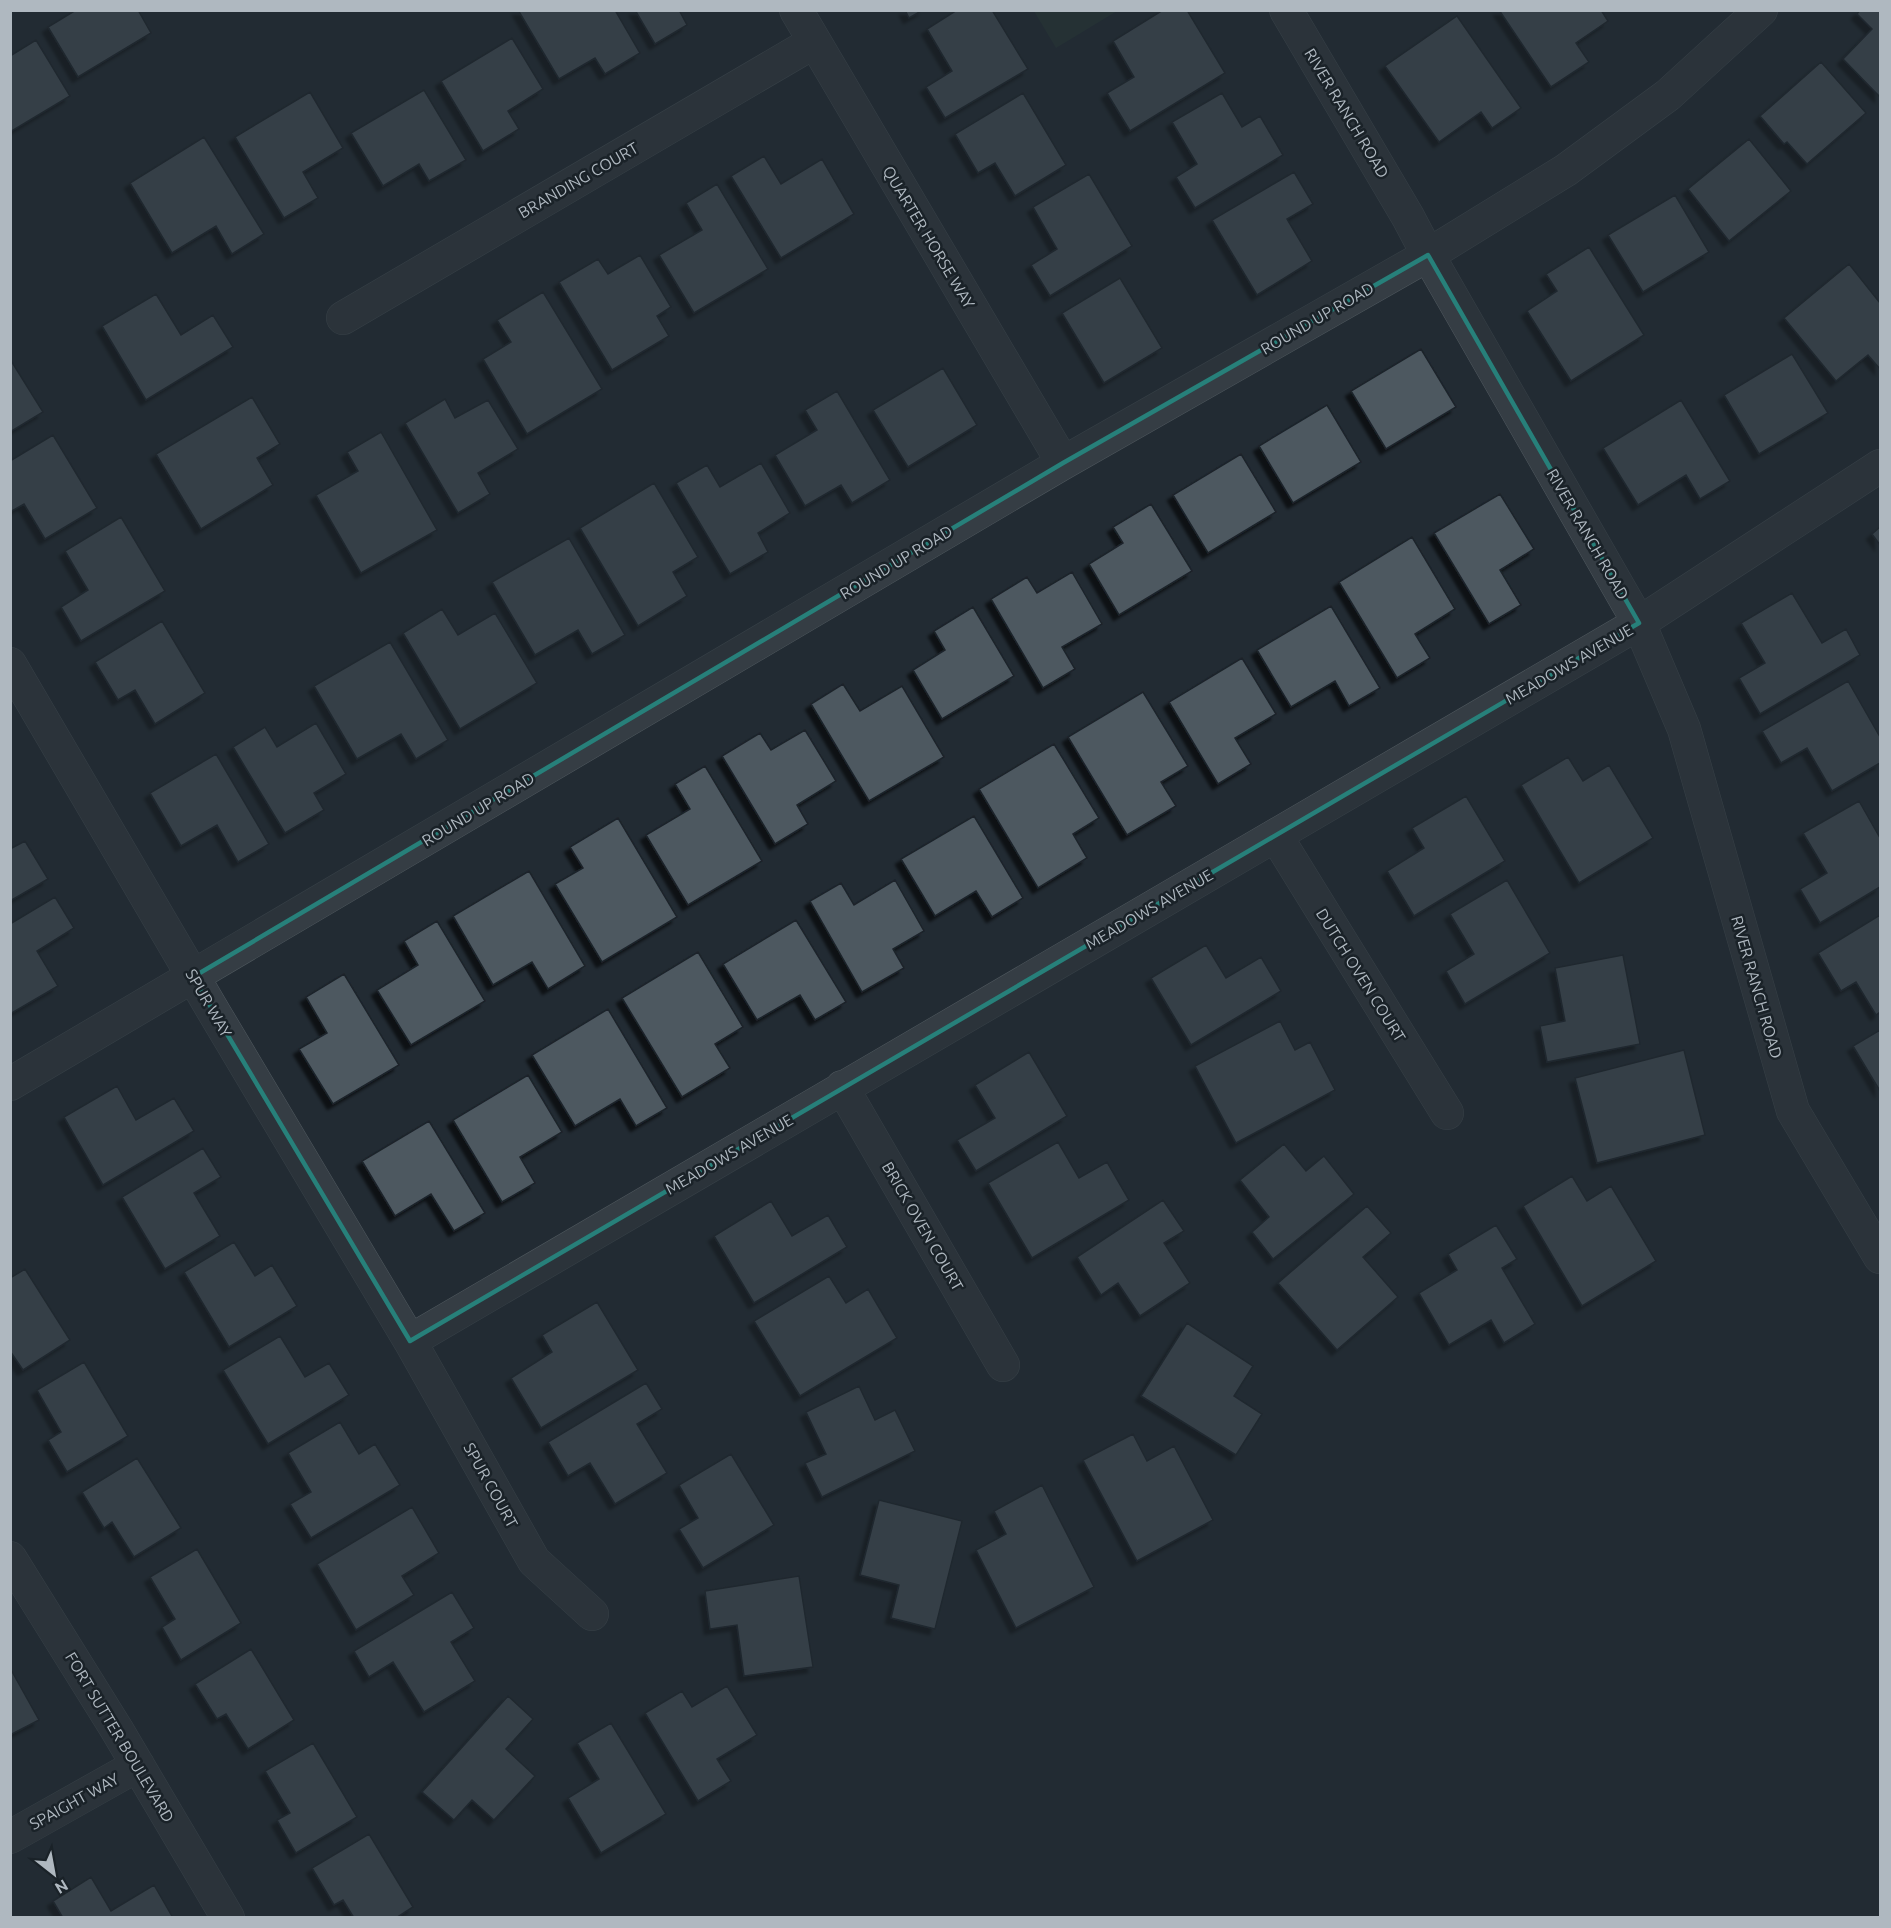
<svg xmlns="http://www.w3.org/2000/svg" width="1891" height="1928" font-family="Ubuntu,sans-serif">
  <defs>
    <filter id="shadow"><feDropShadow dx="-5.5" dy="5.5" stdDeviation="1.5" flood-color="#0009"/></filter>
  </defs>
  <rect width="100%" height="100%" fill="#222b33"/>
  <path fill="#283936" d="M1034,11H1117L1056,48Z"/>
  <path fill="#4d5861" stroke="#1c242a" stroke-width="1.5" filter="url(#shadow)" d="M76,10H138L151,33L78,77L48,27Z
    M518,10H615L640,53L605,74L595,58L559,79Z
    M635,10H679L687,25L655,44Z
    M905,10H923L909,18Z
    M957,10H992L1028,69L945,118L926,87L952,71L927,29Z
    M1163,10H1187L1225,73L1130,131L1107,93L1134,77L1113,41Z
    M1499,10H1601L1608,21L1576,43L1589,62L1551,87Z
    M1860,10H1880V97L1843,59L1872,29L1857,14Z
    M1457,16L1521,108L1492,128L1481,112L1439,142L1385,66Z
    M512,38L543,89L508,111L519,129L483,151L441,81Z
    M36,40L70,96L10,132V56Z
    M1821,62L1866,113L1807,164L1787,142L1784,144L1760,116Z
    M424,90L466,160L429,181L419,164L383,186L351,133Z
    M310,92L343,148L303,172L318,198L284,218L235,137Z
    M1023,93L1066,165L1015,196L995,163L978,173L955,134Z
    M1222,93L1242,127L1260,116L1283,155L1195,208L1176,177L1197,164L1172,122Z
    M204,137L264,234L232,254L216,226L172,253L130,183Z
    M1749,139L1791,191L1729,241L1688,189Z
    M764,156L781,184L822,159L854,214L781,258L731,176Z
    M1294,172L1313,204L1287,219L1312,261L1257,295L1212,220Z
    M1089,174L1132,246L1050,296L1031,265L1057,249L1033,207Z
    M717,184L768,269L694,313L659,255L702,230L686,203Z
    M1675,195L1709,252L1643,292L1608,235Z
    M1589,247L1644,335L1571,381L1527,311L1557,291L1546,274Z
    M640,255L671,307L657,316L669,336L612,370L559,282L598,259L608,274Z
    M1849,264L1880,303V369L1868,355L1836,381L1784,318Z
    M1120,278L1162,348L1104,383L1062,313Z
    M543,292L602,389L527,434L483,359L511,342L497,320Z
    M156,294L181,335L213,315L233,347L146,400L102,326Z
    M1421,349L1456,407L1386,449L1351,391Z
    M1792,354L1828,413L1759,454L1724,395Z
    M10,359L43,412L10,432Z
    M943,368L977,425L908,467L873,410Z
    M837,391L890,480L852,503L841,485L805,506L775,455L817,430L805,410Z
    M252,397L280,444L257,458L273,485L201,529L156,454Z
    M445,399L455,418L488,400L518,449L478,473L490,494L458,513L405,423Z
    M1681,400L1730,481L1700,499L1686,475L1638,505L1603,448Z
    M1327,405L1361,462L1293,503L1259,446Z
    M381,432L437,530L361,573L316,495L358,471L347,452Z
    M53,435L97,508L45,539L24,504L10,512V461Z
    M1241,454L1276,512L1208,553L1173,495Z
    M761,463L790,513L758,533L768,552L730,574L676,483L707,465L720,487Z
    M654,483L698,557L673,572L687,596L638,626L580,528Z
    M1500,494L1534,549L1500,570L1521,605L1489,624L1434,533Z
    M1151,504L1192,571L1119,615L1089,564L1123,543L1113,527Z
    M121,517L165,591L81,641L61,607L88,590L65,551Z
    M1880,527V545L1872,534Z
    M1412,537L1455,609L1415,634L1430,658L1397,678L1339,582Z
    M569,538L625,635L592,654L578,630L535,655L492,582Z
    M1072,572L1102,624L1062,647L1075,669L1043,688L991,599L1027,577L1037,593Z
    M1792,593L1822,643L1846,629L1860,655L1760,714L1739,678L1765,663L1741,623Z
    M1331,606L1380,688L1349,706L1335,681L1291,707L1257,650Z
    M973,607L1014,676L942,719L913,670L945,650L934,631Z
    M442,609L458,635L495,613L537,683L460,729L403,633Z
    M162,621L205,693L155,724L135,690L118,700L95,662Z
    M390,642L448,740L416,759L401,734L357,759L314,686Z
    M1242,658L1276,714L1235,738L1251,764L1218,784L1169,702Z
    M1848,681L1880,737V763L1832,791L1807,748L1781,763L1762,731Z
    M843,684L860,711L902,686L944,757L869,801L811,704Z
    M1143,692L1188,766L1161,782L1176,806L1127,835L1068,737Z
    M316,723L346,774L314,793L324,810L285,833L233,747L265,727L277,747Z
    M805,730L836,781L797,805L808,824L775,844L722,756L760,733L771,750Z
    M1054,744L1099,818L1073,834L1087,858L1038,888L979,789Z
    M216,754L269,844L238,862L217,825L181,846L150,793Z
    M1568,757L1583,781L1609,765L1653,838L1579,883L1521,785Z
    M705,766L762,861L688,905L646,835L690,809L675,784Z
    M1466,796L1505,861L1414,916L1387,871L1424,848L1412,828Z
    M1859,801L1880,838V887L1820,923L1800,889L1827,873L1803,833Z
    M974,816L1023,898L992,917L976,891L935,916L901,859Z
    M618,818L677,917L602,962L555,884L583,868L570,847Z
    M25,841L48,879L10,901V849Z
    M529,871L585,966L548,989L532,962L493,985L453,916Z
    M895,880L924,931L893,949L904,968L862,992L810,901L841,883L854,905Z
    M1507,880L1550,953L1465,1004L1446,971L1474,954L1450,914Z
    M55,897L74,928L37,951L58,986L10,1014V924Z
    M1880,915V1012L1876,1015L1856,982L1841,991L1818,953Z
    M796,920L846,1002L815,1020L800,995L757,1020L723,964Z
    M437,921L485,1001L411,1045L377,990L418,965L404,941Z
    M1206,945L1226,978L1261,957L1281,991L1191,1045L1151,978Z
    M698,952L743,1027L715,1044L730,1068L682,1097L622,998Z
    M1623,955L1640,1044L1547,1062L1540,1026L1565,1021L1555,968Z
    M344,974L399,1065L333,1104L299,1049L327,1033L306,997Z
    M608,1009L667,1108L636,1126L620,1099L575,1126L532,1055Z
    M1280,1021L1295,1050L1310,1042L1335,1090L1236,1143L1195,1066Z
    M1880,1030V1091L1853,1046Z
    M1684,1050L1705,1135L1597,1163L1575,1078Z
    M1029,1052L1067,1116L976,1171L957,1140L995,1118L975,1085Z
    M528,1075L562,1132L520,1157L535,1183L502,1202L453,1120Z
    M117,1086L136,1120L174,1098L194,1131L103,1185L64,1117Z
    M429,1121L485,1213L454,1231L431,1194L395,1216L362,1161Z
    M1058,1142L1079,1178L1107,1162L1129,1200L1032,1258L988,1183Z
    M1284,1144L1306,1171L1324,1156L1354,1194L1273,1259L1252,1232L1269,1217L1240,1180Z
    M203,1148L221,1177L194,1193L220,1236L165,1269L122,1197Z
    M1572,1176L1587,1201L1611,1186L1656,1261L1582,1306L1523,1206Z
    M1163,1200L1184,1231L1164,1243L1190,1283L1140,1316L1118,1283L1101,1295L1077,1257Z
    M771,1201L792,1236L828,1215L847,1247L754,1303L714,1236Z
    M1367,1206L1391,1233L1363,1257L1398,1297L1337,1350L1278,1283Z
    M1496,1225L1517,1259L1502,1268L1535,1324L1504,1343L1491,1320L1449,1345L1419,1293L1457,1270L1448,1254Z
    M234,1242L255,1276L272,1265L297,1306L229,1347L184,1272Z
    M25,1269L70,1340L23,1370L10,1351V1278Z
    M829,1276L846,1303L868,1289L897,1338L800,1396L754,1321Z
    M597,1302L638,1370L541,1428L511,1378L552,1352L542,1335Z
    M1187,1323L1253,1366L1234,1396L1262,1414L1236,1455L1141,1396Z
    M280,1336L305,1377L329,1363L349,1395L268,1444L223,1370Z
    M84,1362L128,1436L67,1472L48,1440L61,1432L37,1390Z
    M646,1383L662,1409L637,1424L667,1473L615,1504L590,1463L568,1476L548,1442Z
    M859,1386L875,1420L895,1410L915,1451L822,1497L805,1463L826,1454L806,1412Z
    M340,1422L359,1454L375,1444L400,1485L311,1538L290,1504L311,1492L288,1453Z
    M1133,1434L1147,1461L1174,1446L1213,1520L1137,1561L1083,1460Z
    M731,1454L774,1525L703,1568L679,1529L698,1518L679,1485Z
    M137,1458L181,1528L134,1557L112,1522L104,1528L82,1492Z
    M1042,1485L1094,1587L1016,1628L976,1550L1006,1534L994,1511Z
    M879,1500L962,1521L935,1629L891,1618L899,1585L860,1575Z
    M412,1507L439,1553L402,1576L414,1595L356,1630L317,1564Z
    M197,1549L241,1623L181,1660L162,1627L175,1619L150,1577Z
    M799,1576L813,1667L744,1676L737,1625L710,1629L705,1591Z
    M452,1592L474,1628L451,1642L475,1681L424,1712L393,1662L369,1677L354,1651Z
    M251,1649L294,1720L248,1749L226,1714L217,1719L195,1684Z
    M10,1668L39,1720L10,1735Z
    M727,1686L757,1735L717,1759L731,1781L698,1801L645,1713L682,1691L692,1707Z
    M508,1696L533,1719L506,1749L535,1776L494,1820L472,1800L454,1820L422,1792Z
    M611,1723L666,1814L601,1853L568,1798L599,1779L577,1743Z
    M313,1743L357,1817L296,1853L277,1820L290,1813L265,1771Z
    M369,1834L413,1907L396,1918H354L343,1900L334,1905L312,1868Z
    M91,1877L111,1911L154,1885L173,1918H63L53,1901Z"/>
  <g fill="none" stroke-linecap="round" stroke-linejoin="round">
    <defs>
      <path id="minor" d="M796,10L1063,463
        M1286,10L1408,217L1428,255L1639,623L1684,729L1793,1111L1880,1257
        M343,318L814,42
        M10,664L215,1014L410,1341L534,1561L592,1614
        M1276,836L1447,1113
        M10,1084L1063,463L1428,255L1566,170L1668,95L1761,10
        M842,1087L1003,1365
        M410,1341L1639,623L1880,466
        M10,1558L117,1730L228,1918
        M10,1837L138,1765"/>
    </defs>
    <use href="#minor" stroke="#4f585e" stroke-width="34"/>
    <use href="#minor" stroke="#353d44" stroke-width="33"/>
  </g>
  <path d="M0 0H1891V1928H0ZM1428,255L1639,623L410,1341L193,977L1063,463Z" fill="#222b33" fill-opacity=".55" fill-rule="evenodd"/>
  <path fill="none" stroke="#27807a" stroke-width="4.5" stroke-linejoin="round" d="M1428,255L1639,623L410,1341L193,977L1063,463Z"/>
  <g text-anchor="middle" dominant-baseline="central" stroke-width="5" stroke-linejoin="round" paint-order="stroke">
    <g font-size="16" fill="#afb8c0" stroke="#1a2228">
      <text transform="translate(1347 113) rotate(59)">RIVER RANCH ROAD</text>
      <text transform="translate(578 180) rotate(-30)">BRANDING COURT</text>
      <text transform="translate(929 237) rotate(59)">QUARTER HORSE WAY</text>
      <text transform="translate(1317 318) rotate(-30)">ROUND UP ROAD</text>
      <text transform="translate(1588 534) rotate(60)">RIVER RANCH ROAD</text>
      <text transform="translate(896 562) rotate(-31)">ROUND UP ROAD</text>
      <text transform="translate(1569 664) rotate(-30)">MEADOWS AVENUE</text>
      <text transform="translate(478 809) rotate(-31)">ROUND UP ROAD</text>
      <text transform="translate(1149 909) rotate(-30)">MEADOWS AVENUE</text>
      <text transform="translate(1361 975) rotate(58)">DUTCH OVEN COURT</text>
      <text transform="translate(1757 987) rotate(74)">RIVER RANCH ROAD</text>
      <text transform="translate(209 1003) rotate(60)">SPUR WAY</text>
      <text transform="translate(729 1154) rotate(-30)">MEADOWS AVENUE</text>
      <text transform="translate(923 1226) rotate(60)">BRICK OVEN COURT</text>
      <text transform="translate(491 1485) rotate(61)">SPUR COURT</text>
      <text transform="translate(120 1737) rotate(59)">FORT SUTTER BOULEVARD</text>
      <text transform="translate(74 1801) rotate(-29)">SPAIGHT WAY</text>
    </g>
  </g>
  <rect width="1891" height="1928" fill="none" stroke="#afb8c0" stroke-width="24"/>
  <g transform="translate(54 1874) rotate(149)" stroke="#1a2228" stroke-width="4.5" paint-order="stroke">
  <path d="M0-4.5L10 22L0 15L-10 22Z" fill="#afb8c0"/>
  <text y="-9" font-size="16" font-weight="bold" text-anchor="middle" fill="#afb8c0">N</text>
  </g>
</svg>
